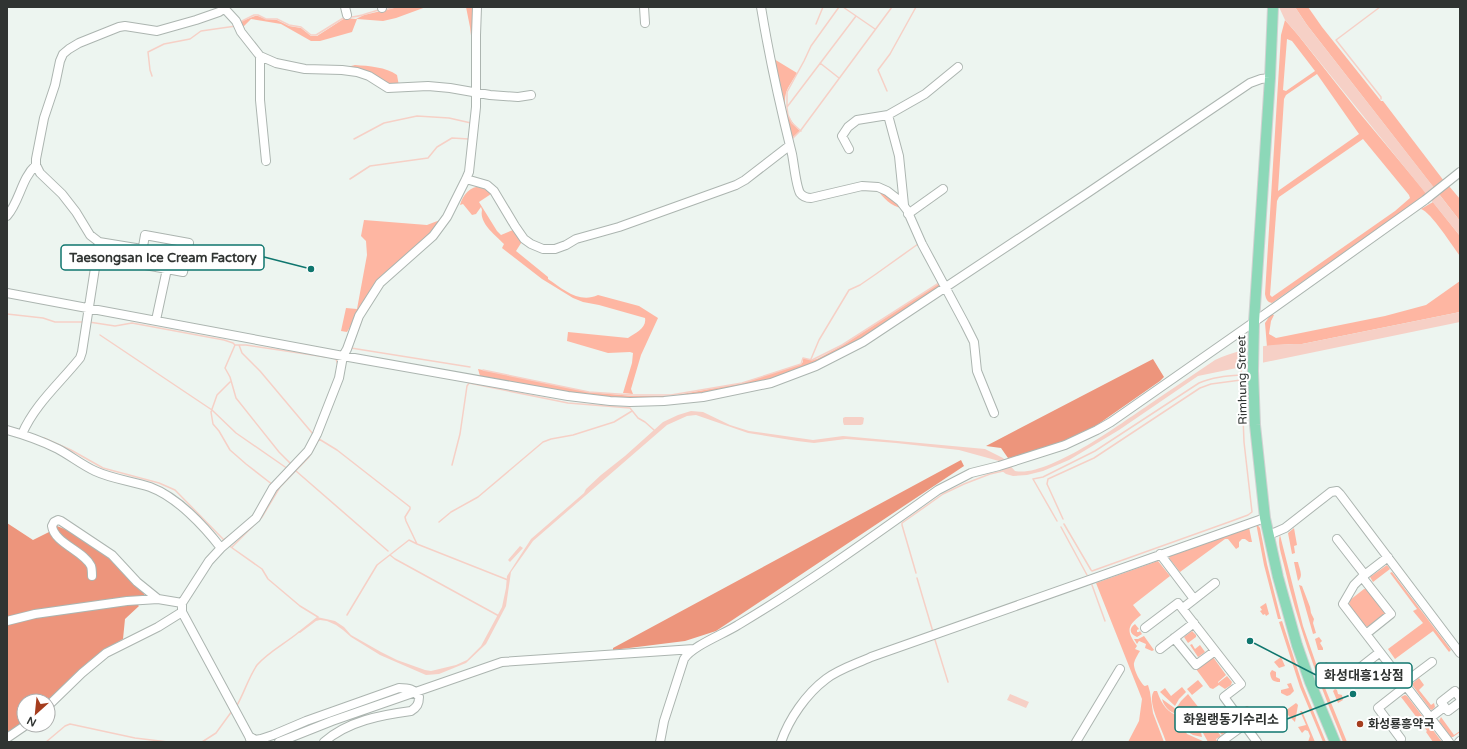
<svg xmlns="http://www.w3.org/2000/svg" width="1467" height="749" font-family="'Varela Round','Noto Sans KR',sans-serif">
  <rect width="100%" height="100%" fill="#edf5f0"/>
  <path fill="#feb6a2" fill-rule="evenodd" d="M398,7H426L396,18L383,21L357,19L352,32L320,41H311L281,24L251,19L241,29L239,25L242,21L255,16H258L266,19L277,20L289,26L301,28L311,36H317L345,18L356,19L364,15Z
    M466,7H474L473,53L470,27Z
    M1295,7H1308L1322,27L1381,101H1383L1444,181L1434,188L1307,25Z
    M1285,20L1298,35L1357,110L1427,194L1272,303C1267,302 1266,299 1265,294L1281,35ZM1287,39L1292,41L1315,71L1286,91L1283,90ZM1317,74L1359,134L1278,191L1284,99L1286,95ZM1363,139L1409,195L1410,198L1395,211L1272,297L1270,295L1277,201L1279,197Z
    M774,59L797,73C794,79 788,86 786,93C782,108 790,121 800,131L792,138L789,139Z
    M355,65C369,66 386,67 397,75L399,86L389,87L343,68Z
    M481,186L486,188L491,194L479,202L497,231L501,235L513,230L523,240L516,251L548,277V279C563,289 579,304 598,295L639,306L658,318L641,355L631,389L633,394L623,393L632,363L633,353L630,352L608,353L567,341L568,332L628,338C635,333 647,328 645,318L599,305L583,302L573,298L542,279L502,248L504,244C495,235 479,223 482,210L481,207L476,214L472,215L463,204L460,205C463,194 470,187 481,186Z
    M1449,186L1460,199V221L1439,194Z
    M877,189L884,191L902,208C892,207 882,197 877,189Z
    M1433,202L1460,236V256C1453,247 1431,212 1421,209Z
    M364,220L427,225L440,220L430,235L381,276L347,332L341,331L346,308L357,309L367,255L366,241L361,236Z
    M1460,281V312L1302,344H1289L1267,347L1265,323L1271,314L1274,315L1271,321L1269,334L1276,338L1385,316L1426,305Z
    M941,282L943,286L860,340L814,365L766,381L687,396L659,398H622L581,395L480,376L478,369L589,392L633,396H671L742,383L801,364L803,362V358L812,360L817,359L843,345Z
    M1256,523L1260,528L1267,564L1281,619H1278L1264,565Z
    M1249,527L1252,542H1249L1245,539H1242L1239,542V547L1236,549L1228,539H1225L1180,572L1169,558L1170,556Z
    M1294,528L1297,545L1294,546L1295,553L1292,554L1288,533Z
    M1280,535L1303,626L1321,678L1347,742H1343L1338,729C1316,675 1297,622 1284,565C1282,556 1277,543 1280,535Z
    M1158,561L1170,576L1133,605L1141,615C1127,626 1126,631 1137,646L1135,649L1140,651C1138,654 1135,659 1134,663C1133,669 1141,684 1145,686L1148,685L1150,692L1153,713L1164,742H1128L1139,721L1142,699L1096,583Z
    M1294,562H1298C1299,568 1304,576 1298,581Z
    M1387,565L1390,569L1373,582L1370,577Z
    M1392,572L1451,650L1449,652L1433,631L1395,659L1388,649L1423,623L1413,611L1417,609L1390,573Z
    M1299,585L1302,586L1310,607L1311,613L1314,619L1313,623L1316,633L1313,634Z
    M1364,589H1366L1386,614L1369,627L1365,626L1349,605L1350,600Z
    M1266,603L1269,614L1266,616L1265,614L1263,615L1260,611L1262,610L1260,607Z
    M1282,621L1303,686L1326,742H1323L1300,687L1279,622Z
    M1135,624L1139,629L1137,630V632H1139L1140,631L1142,634L1137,637C1129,634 1129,628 1135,624Z
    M1192,631L1196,635V637L1188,643L1184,637Z
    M1144,636L1154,650L1152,651L1145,648L1146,644L1139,641L1137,644L1134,639H1138Z
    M1319,637L1322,641L1320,643L1323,648V650H1318L1315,639Z
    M1192,644L1195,649L1200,645L1205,652L1198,657L1190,645Z
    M1213,657L1226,675L1218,682V683L1227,676L1232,682L1231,685L1225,689L1219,685L1213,689L1210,688L1196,669Z
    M1281,657L1285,666L1279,668L1274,662Z
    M1326,662L1328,663L1330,670L1333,671L1330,674L1332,678H1339L1340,682L1338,685L1330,683L1329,679L1331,678L1330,675L1327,676L1323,665Z
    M1272,670L1276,672V677L1280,679V682C1273,682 1271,680 1270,673Z
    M1419,678L1424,685L1419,690L1431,705L1434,703L1435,707L1432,710L1430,709L1413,686V683Z
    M1198,680L1203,686L1192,695L1187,689Z
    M1291,683L1294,691L1290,695L1287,696L1281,693V690L1289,688L1287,684Z
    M1182,687L1186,692L1179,699L1175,706L1160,692L1165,688L1171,696Z
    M1335,689L1337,690L1338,694L1342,695L1343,700L1338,703L1333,691Z
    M1154,691H1157C1162,705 1167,713 1182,717L1183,727L1187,734L1205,742H1166C1163,730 1146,702 1154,691Z
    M1188,694L1221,736L1216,739L1217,741L1208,742L1198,724L1177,707L1181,701Z
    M1405,695L1407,696L1442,742H1433L1426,732L1427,731L1401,697Z
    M1162,699L1180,712L1182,715C1173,715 1164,708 1162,699Z
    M1296,703L1298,705L1295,722L1288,715L1284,725L1278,716Z
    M1246,706H1248L1262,724L1261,727L1257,730H1254L1241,712Z
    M1300,711H1302L1315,742H1308L1310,736L1308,731L1305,730L1302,733L1298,727L1306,725Z
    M1232,717L1235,721L1236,724L1222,735L1220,733L1233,723L1229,719Z
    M1441,717L1454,735L1460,731V732L1453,737H1451L1439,721Z
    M1187,718C1195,722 1201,728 1202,737L1193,735L1188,732L1185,720Z"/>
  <path fill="#ed957c" d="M1153,359L1164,377L1160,381L1097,425L1062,442L1018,457L1008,458L1001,448L986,446Z
    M961,460L964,466L716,631L685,641L613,650V648Z
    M7,523L33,540L51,531L75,553L94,573L55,528L57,526C90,539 127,566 146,597L7,618Z
    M137,604L139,606L125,619L123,639L104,650L88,662L48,702V701H24V722L7,733V625L41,615Z"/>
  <path fill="#f6d0c6" d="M1279,7H1295L1307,25L1460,221V236L1298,35L1285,20Z
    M1460,312V322L1198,376L1119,430L1069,460L1043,471L1027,475L1013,476L1006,474L1002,471V466L999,461L959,450L896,443L846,439L814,443L797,441L748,433L696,415L687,416L667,425L533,541L511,572L506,606L486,644L466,663L439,674L426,675L380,655L351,637L343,630L336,625L327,621L320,620L316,621L300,633L298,632L317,617L335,621L344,627L351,635L381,652L397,660L425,670L431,671L456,665L467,660L481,646L502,607L506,588L507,576L531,539L584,493L586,489L601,475L625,456L663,422L678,415L691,411L703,412L730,425L749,431L813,440L843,436L985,449L1003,458L1015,471C1047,478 1120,424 1147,406C1170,390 1193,375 1215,360C1242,348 1273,343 1302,344Z
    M845,417H862L864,418L863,424L861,425H844L843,422V418Z
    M520,546L523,548L510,562L508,560Z
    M1010,694L1029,702L1026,708L1007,700Z"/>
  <path fill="#edf5f0" d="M1263,345V364L1243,370V348Z"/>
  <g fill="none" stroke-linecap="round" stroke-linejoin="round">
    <path stroke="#f6d0c6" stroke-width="1.5" d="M843,7L875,29
      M1380,7L1336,40L1381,97V99
      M385,10L395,7
      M349,17C358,18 369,12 379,10
      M240,22L254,15H258L266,19H277L289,25L301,27L311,35H316L345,17
      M816,24L823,7
      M820,63L839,78
      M152,76L150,70L148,52L164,44L190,39L201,31L236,26
      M887,91L878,70L890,54L916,7
      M787,107L856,16
      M801,131L792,123L788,115L787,108V92L804,61L811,46L839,7
      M354,139L384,123L417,116L449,118L471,123
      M792,139L801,130L892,7
      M350,179L370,166L428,158L437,147L452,138L469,139
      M7,314L43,318L55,322H82
      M89,322L115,326L132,323L224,340L233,343L235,345H246L326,357
      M100,335L212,410L236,433L288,469
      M235,345L225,368L230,377L236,398L279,452L292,465
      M239,345L242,353L260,371L313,434
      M351,348L470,367
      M332,358L336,359L338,365
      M811,359L819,340L849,290L860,285L876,274L918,244
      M483,370L589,392L633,395H671L742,383L801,364L803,358L812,360L842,345L939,283
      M230,382L217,395L211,412L213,424L219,431L230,450L246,464L273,485
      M44,438L71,450L103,468L159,483L175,490L223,539
      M452,465L460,434L467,386L469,383L568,403L630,408L638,418L645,422L654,430
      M296,471L388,551
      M1063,519L1047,484L1048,479L1094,458L1200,388L1211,384L1241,380
      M1057,521L1033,479L1043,477L1095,451L1199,383C1212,377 1227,376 1241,375
      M439,522L451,512L478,497L543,442L551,439L573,435L614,422L632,411
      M1064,524L1091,570L1092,571L1229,522L1248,515L1252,512L1244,442L1241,366
      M1061,527L1087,575
      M223,540L233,533
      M228,545L262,569L268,579L300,606L318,617
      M232,547L262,517L280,487L309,457L319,439L337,450L410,507V509L405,517L406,521L417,544L508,580
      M390,555L395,559L499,616
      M916,573L902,525V523L943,494L964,484L990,474L1003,471
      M917,578L933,632
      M1092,585L1105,621
      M347,615L377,565L409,540L417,544
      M935,640L948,682
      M236,707C244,694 248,678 257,665C268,652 286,643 299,632
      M46,742L65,726L70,724L135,738L168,742
      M202,742L216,733L232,711"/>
    <defs>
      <path id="minor" d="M345,7L347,15
        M382,7V8
        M644,7L645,23
        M761,7C769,56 780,106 792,154C794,164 796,186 800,193C803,197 806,198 811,198L862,186L878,187L887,191L900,201L907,210L922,244L965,324L974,342L977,371L994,413
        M224,8L236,21L241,32L260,56V100L266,161
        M260,56L276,63L305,69L342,70L357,72L369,76L388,88L428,86L450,88L490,95L518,97L531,95
        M888,115L899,156L904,205
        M849,149L842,136L848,127L857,120L888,115L925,94L958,67
        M466,179L487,185L494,191L515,226L524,239L531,244L543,249H555L566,245L576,239L619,227L736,185L745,180L789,146
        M908,214L943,189
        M7,216C20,201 21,179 36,165
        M145,235L189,243L183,272L140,264Z
        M99,242L90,235L76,212L62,194L40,173L36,165V159L44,118L55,85L60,61L63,54L69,49L79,43L119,27L125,26L157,31L196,20L219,12L222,10L224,7
        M7,293L343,356L568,396L610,401L630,402L664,401L703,397L771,383L816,366L863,342L1089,192L1250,83L1261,79L1270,78
        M156,320L167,269
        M7,430C25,435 42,441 58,449C71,456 82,465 95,471C112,479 132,481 150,487C177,497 204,526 221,548
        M22,434C35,404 60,383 80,358L82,352L99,242L142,249
        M1269,535L1285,528L1331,492L1337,491L1340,494L1460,653
        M1337,539L1365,575
        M1160,554L1194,599
        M1388,557L1362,577L1354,585L1343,604L1449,742
        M92,576C92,573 92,569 91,566C84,551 54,543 52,526L54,522L58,520L61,521L112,555L137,582L158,599
        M1362,577L1391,614L1366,634
        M1183,608L1215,583
        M7,621L35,614L127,601L158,599L182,603
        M1145,628L1178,603L1241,684L1224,697L1257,742
        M1174,638L1196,665L1215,651
        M1160,649L1194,623
        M1361,667L1380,652
        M1404,683L1432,662
        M1460,698L1455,691L1441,702L1448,711L1460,702
        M48,706L82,673L106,653L158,627L182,612
        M1430,718L1444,707
        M249,736L255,740L261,739L273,735L306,721L399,688C409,688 414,689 419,697C419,704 417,707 411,711C381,715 348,721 324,742
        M7,738L26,725
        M1401,739L1378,708L1406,686
        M1222,741L1244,725
        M251,742L249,736L182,612V603L209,561L221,548L256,518L273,488L308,451L317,434L339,378L343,356L347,349L359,316L380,283L433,236L447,217L466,179L469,172L476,107V35L477,7
        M279,742L332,721L502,662L694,649
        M660,742L664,721L684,659C692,646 724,634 738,625C807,584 872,537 938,490L971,473L999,466L1065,445L1097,430L1111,422L1254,322L1425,200L1460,172
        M781,742C789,719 806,694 826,679C839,669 856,664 871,657L1265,518
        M1076,742L1120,669
        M1459,742L1460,741"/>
      <path id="major" d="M1273,7L1270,78L1254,322L1253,371L1255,425L1265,518L1278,577L1297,645L1310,682L1335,742"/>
    </defs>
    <use href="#minor" stroke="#acb5b0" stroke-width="10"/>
    <use href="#major" stroke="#d1d2d2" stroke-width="12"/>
    <use href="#minor" stroke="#fff" stroke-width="8"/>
    <use href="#major" stroke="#8cd8b8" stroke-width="10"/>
  </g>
  <circle fill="#a53d1e" stroke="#fff" stroke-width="1.5" cx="1360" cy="724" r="4"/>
  <g text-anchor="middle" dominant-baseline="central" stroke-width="4" stroke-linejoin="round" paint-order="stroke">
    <g font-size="12" fill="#303432" stroke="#fff">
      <text transform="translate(1242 380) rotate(-91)">Rimhung Street</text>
    </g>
    <g font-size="12" font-weight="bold" fill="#303432" stroke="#fff" text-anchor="start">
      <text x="1368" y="724">화성룡흥약국</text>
    </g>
  </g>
  <path fill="none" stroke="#0f766e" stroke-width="1.5" d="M311 269L264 257M1250 641L1316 675M1353 694L1287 719"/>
  <g fill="#0f766e" stroke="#fff" stroke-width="1.5">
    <circle cx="311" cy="269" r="4"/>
    <circle cx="1250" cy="641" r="4"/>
    <circle cx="1353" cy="694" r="4"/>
  </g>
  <g fill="#fff" stroke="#0f766e" stroke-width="1.5">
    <rect x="61" y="245" width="203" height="25" rx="4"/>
    <rect x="1316" y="663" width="96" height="25" rx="4"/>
    <rect x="1175" y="707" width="112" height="25" rx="4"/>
  </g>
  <g font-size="13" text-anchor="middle" font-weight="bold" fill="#303432">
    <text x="163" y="262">Taesongsan Ice Cream Factory</text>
    <text x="1364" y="680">화성대흥1상점</text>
    <text x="1231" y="724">화원랭동기수리소</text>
  </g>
  <rect width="1467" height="749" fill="none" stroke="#303432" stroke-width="16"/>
  <g transform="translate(36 713) rotate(207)"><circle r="19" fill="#ffffff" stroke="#acaead"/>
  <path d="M0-3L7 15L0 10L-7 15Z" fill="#a53d1e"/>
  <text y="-6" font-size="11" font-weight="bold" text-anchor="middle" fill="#303432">N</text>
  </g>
</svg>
